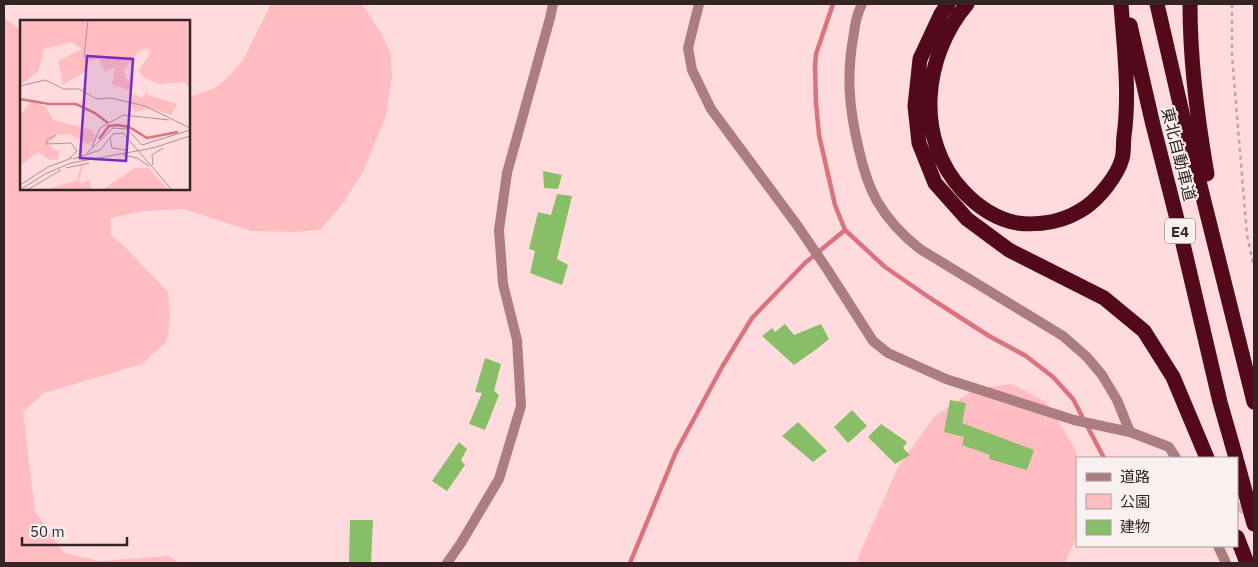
<svg xmlns="http://www.w3.org/2000/svg" width="1258" height="567" font-family="'IBM Plex Sans','Noto Sans JP',sans-serif">
  <rect width="100%" height="100%" fill="#ffdbdd"/>
  <path fill="#ffbcc1" d="M271,4H362L381,33L391,54L392,76L386,116L364,170L344,202L320,230L294,232L251,231L184,209L144,211L110,218L111,235L121,243L168,292L170,319L167,341L142,364L44,393L23,412L35,512L64,553L99,561L169,556L179,563H4V18L21,30V189H189V97L215,88L231,74L243,60Z
    M1012,384L1046,402L1074,447L1078,458H1077V535L1065,563H857L859,555L898,467L934,417L975,389Z"/>
  <g fill="none" stroke-linecap="round" stroke-linejoin="round">
    <path stroke="#db737f" stroke-width="4.5" d="M833,4L816,54L815,67L816,103L819,135L835,205L845,230L885,267L930,298L989,336L1026,356L1053,377L1073,399L1104,458
      M630,563L676,452L722,367L752,318L805,263L845,230"/>
  </g>
  <path fill="#89be68" d="M543,171L562,175L558,189L544,188Z
    M557,194L572,196L557,259L568,265L562,285L530,273L535,251L529,249L538,212L551,215Z
    M785,324L794,335L821,324L829,339L818,348L794,365L762,336L772,328L775,332Z
    M485,358L501,364L494,391L499,395L485,430L469,424L482,393L475,392Z
    M950,400L966,403L962,423L1034,450L1027,470L989,459L990,455L962,445L964,437L944,432Z
    M852,410L867,426L848,443L834,427Z
    M798,422L827,451L813,462L782,436Z
    M881,424L907,442L903,448L910,455L895,464L868,437Z
    M459,442L467,449L461,460L465,465L447,491L432,481Z
    M350,520H373L371,563H349Z"/>
  <g fill="none" stroke-linecap="round" stroke-linejoin="round">
    <path stroke="#d6b6b8" stroke-width="10" stroke-dasharray="10 5" stroke-linecap="butt" d="M1237,507L1254,511"/>
    <path stroke="#bfa2a3" stroke-width="2.5" stroke-dasharray="4 4" stroke-linecap="butt" d="M1232,4V56L1247,235L1254,267"/>
    <path stroke="#ab7d80" stroke-width="10" d="M699,4L688,48L692,70L711,109L797,225L827,269L873,341L888,353L946,379L1074,420L1130,432L1169,447L1176,458
      M862,4C858,12 855,23 854,33C846,75 849,109 859,150C863,168 868,185 877,201C888,220 902,235 920,249L1063,336L1087,357L1102,375L1117,400L1130,432
      M1218,546L1226,563
      M447,563L461,543L499,479L521,406L517,340L503,284L499,230L507,173L550,18L553,4"/>
    <path stroke="#52091b" stroke-width="15" d="M948,4L941,14L920,59L915,106L919,143L935,183L967,219L1009,250L1104,298L1144,331L1173,377L1207,458
      M967,4C923,56 914,139 963,191C978,207 996,219 1017,223C1041,226 1066,221 1086,207C1100,197 1117,176 1122,159C1124,152 1123,144 1124,136C1130,93 1124,47 1121,4
      M1157,4L1183,117L1254,402
      M1190,4C1190,61 1197,117 1207,174
      M1130,25L1153,125L1180,231L1220,402L1236,458
      M1237,462L1254,524
      M1237,537L1247,563"/>
  </g>
  <g text-anchor="middle" dominant-baseline="central" stroke-width="4" stroke-linejoin="round" paint-order="stroke">
    <rect fill="#f9f0f0" stroke="#6f6162" stroke-width="1" x="1165" y="218.5" width="30" height="25" rx="4"/>
    <g font-size="15" font-weight="bold" fill="#342425">
      <text x="1180" y="231">E4</text>
    </g>
    <g font-size="16" fill="#342425" stroke="#f9f0f0">
      <text transform="translate(1179 154) rotate(76)">東北自動車道</text>
    </g>
  </g>
  <g transform="translate(20 20)">
    <rect width="170" height="170" fill="#ffdbdd"/>
    <path d="M0,0H170V69L165,62L139,64L121,56L119,50L130,34L127,28L117,33L104,50L105,58L114,63L108,70L92,64L95,47L84,51L79,39L68,41L66,51L43,65L38,41L62,29L52,22L24,29L18,52L0,65ZM127,71L128,75L157,84L151,95L130,88L115,92L111,83L114,74L122,78ZM11,81L26,87L33,100L70,109L76,116L75,121L67,124L49,114L37,115L28,125L39,132L38,140H30L18,132L0,146V95ZM64,144L59,160L61,164L69,159L72,170H26L57,160L61,145L39,152ZM115,148H129L148,170H82Z" fill="#ffbcc1"/>
    <path fill="none" stroke="#db737f" stroke-width="2.5" d="M0,79L29,84H56L75,93L88,103M79,119L89,106L97,105L109,107L127,118L158,112"/>
    <path fill="none" stroke="#ae9293" stroke-width="1" d="M64,38L68,0M0,66L25,60L44,69H59L77,79L91,78L125,86L170,108M36,115L27,120L26,124L51,123L57,131L50,138M90,118L92,128L106,130M72,127L80,108L103,95L149,100M67,133L93,108L107,109L122,125L170,110M103,135L117,138L129,146M53,139L80,130L93,114L103,113L152,170M133,145L132,135L143,128M46,148L69,143M0,165L28,147L52,138M0,170L25,154L51,143L133,128L170,116M7,170L41,150"/>
    <path fill="#7b2cbf" fill-opacity="0.15" stroke="#7b2cbf" stroke-width="2.5" d="M67,36L113,39L106,141L60,138Z"/>
    <rect width="170" height="170" fill="none" stroke="#342425" stroke-width="2.5"/>
  </g>
  <rect width="1258" height="567" fill="none" stroke="#342425" stroke-width="10"/>
  <rect x="1076" y="457" width="162" height="90" fill="#f9f0f0" stroke="#aa9e9f"/>
  <rect x="1086" y="473" width="25" height="8" fill="#ab7d80" stroke="#aa9e9f"/>
  <text x="1120" y="482" font-size="15" fill="#342425">道路</text>
  <rect x="1086" y="494" width="25" height="15" fill="#ffbcc1" stroke="#aa9e9f"/>
  <text x="1120" y="507" font-size="15" fill="#342425">公園</text>
  <rect x="1086" y="520" width="25" height="15" fill="#89be68" stroke="#aa9e9f"/>
  <text x="1120" y="532" font-size="15" fill="#342425">建物</text>
  <path d="M22 537v8h105v-8" fill="none" stroke="#342425" stroke-width="2.5"/>
  <text x="30" y="537" font-size="15" fill="#342425" stroke="#f9f0f0" stroke-width="4" paint-order="stroke">50 m</text>
</svg>
